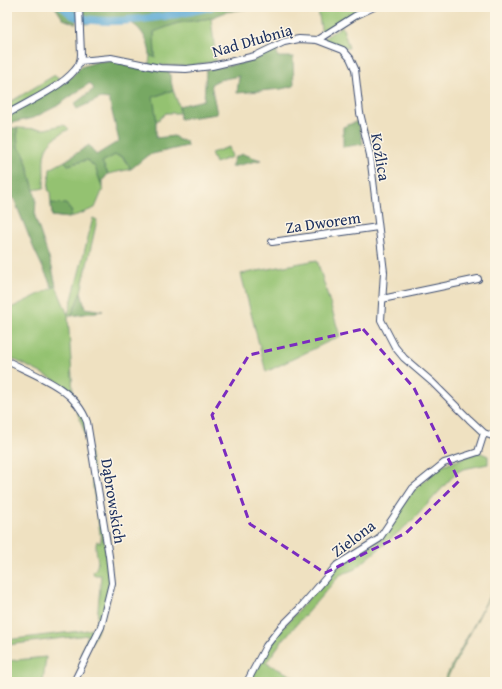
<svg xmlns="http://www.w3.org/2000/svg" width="502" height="689" font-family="'Gentium Book Plus',serif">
  <rect width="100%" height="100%" fill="#fcf5e5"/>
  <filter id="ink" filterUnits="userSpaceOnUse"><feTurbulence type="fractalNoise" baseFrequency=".025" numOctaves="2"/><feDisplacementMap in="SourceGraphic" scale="8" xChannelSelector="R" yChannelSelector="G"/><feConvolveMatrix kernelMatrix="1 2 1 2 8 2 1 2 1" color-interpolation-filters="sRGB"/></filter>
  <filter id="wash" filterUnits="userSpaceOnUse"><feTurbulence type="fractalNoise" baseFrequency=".012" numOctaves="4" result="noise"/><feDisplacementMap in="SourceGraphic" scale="16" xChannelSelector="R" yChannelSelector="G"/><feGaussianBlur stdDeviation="0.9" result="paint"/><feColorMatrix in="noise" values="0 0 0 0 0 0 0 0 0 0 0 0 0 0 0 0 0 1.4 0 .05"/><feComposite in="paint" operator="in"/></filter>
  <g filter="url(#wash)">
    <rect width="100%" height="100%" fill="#efe1c1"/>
    <path fill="#94c271" stroke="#587868" d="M324,7H370L322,35L318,10Z
      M211,18L216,61L189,66L149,65L150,55L155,57L154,32L157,30L178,23Z
      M342,26L349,48H343L323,39Z
      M55,75L60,79L7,112V104Z
      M173,90L179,106L180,113H166L156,122L153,97Z
      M62,125L66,126L69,129C37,146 45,155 44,188L34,190L24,153L18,147L17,128L45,129Z
      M229,147L232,157L215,163L211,153Z
      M115,155L122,157L131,169L108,174L102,162Z
      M87,160L95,167L103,189L95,208L69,218L52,216L50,191L48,190L50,169L65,161L68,165Z
      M93,218L97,220L81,292L71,316H68L73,392L72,394L57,381L7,356V310L56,286L68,315Z
      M317,260L340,336L266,372L241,274Z
      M79,410L83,416L87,434L105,544L110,585L97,632L85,655L81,654L88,635L7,645V640L88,630L94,628L97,620L101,575H94L93,572C103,563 93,551 97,541L100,543L101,540L85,434L77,411Z
      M479,452L488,456V464L463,469L456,473L413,520L355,569L340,575L282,641L266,663L304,682H253L250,680L274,638L334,570L378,541H382L380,538L412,492L440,467Z
      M492,591L445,682H443Z
      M46,657L43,682H7V661Z"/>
    <path fill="#77a863" stroke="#496c60" d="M55,7H75L76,24L63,19Z
      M90,7H324L318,10L277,11L268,8L258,7L226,12L211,18L178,23L154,32L155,58L150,55C149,42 141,25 126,21C115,19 96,23 84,24L83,11Z
      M276,48L278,57H293L294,86L281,89L237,93L239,76L219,80L211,84L217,114L180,119L179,106L204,100L206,70L252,61Z
      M115,60L144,69L169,71L173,90L153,97L156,115V138L174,136L179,140L186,141L187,146L148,155L131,169L123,157L115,155L102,162L108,174L103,180V189L95,167L87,160L68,165L65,161L89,145L96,155L119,141L109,99L101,98L77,109L74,104L94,89L90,83L57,106L33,118L7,124V117L67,81L81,67L96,62Z
      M358,121L363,144L343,147V127Z
      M7,128H17L18,147L24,153L36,198L35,217L52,267L56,286L52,287L34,249L14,199L7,196V138L11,135Z
      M243,154L261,160L231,167L235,157Z
      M51,203L66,204L72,212L69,218L52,216Z
      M81,292L85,308L103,311L71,316Z"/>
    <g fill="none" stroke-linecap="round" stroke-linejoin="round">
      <path stroke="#5daad6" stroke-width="8" d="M63,7C67,10 71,15 75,16C104,28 179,15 210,7"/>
    </g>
  </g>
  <g filter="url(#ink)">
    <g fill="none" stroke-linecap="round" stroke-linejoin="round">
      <defs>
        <path id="minor" d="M317,40L355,16L374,7
          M80,61L111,58L160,68L186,69L212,66L255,56L284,42L299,39L317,40L343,50L350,58L355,69L360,113L370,155L384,272L381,320L395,347L404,358L432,382L469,419L484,433L495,437
          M7,114C26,103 61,87 74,71C79,66 81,60 81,54L79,7
          M272,242L378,227
          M382,299L478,279
          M7,361C37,376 75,388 87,422L109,556L112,583L101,627L74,682
          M247,682L266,646L280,628L300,608L337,565L379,539L413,488L444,463L478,452L484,433"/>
      </defs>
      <use href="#minor" stroke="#3b4a6d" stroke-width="8"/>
      <use href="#minor" stroke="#fff" stroke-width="6"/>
    </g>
  </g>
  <path fill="none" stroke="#7b2cbf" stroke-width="3" stroke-dasharray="8 5" stroke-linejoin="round" d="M363,329L414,388L459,481L406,533L325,573L250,524L212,415L249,355Z"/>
  <g text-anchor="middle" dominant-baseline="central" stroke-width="3" stroke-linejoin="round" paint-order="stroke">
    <g font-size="16" fill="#1b2f5e" stroke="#fcf5e5">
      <text transform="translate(252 40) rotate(-16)">Nad Dłubnią</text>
      <text transform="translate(381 157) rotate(80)">Koźlica</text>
      <text transform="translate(323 222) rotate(-8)">Za Dworem</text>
      <text transform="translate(114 501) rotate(81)">Dąbrowskich</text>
      <text transform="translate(353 538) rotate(-37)">Zielona</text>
    </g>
  </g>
  <rect width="502" height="689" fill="none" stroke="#fcf5e5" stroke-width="24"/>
</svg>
